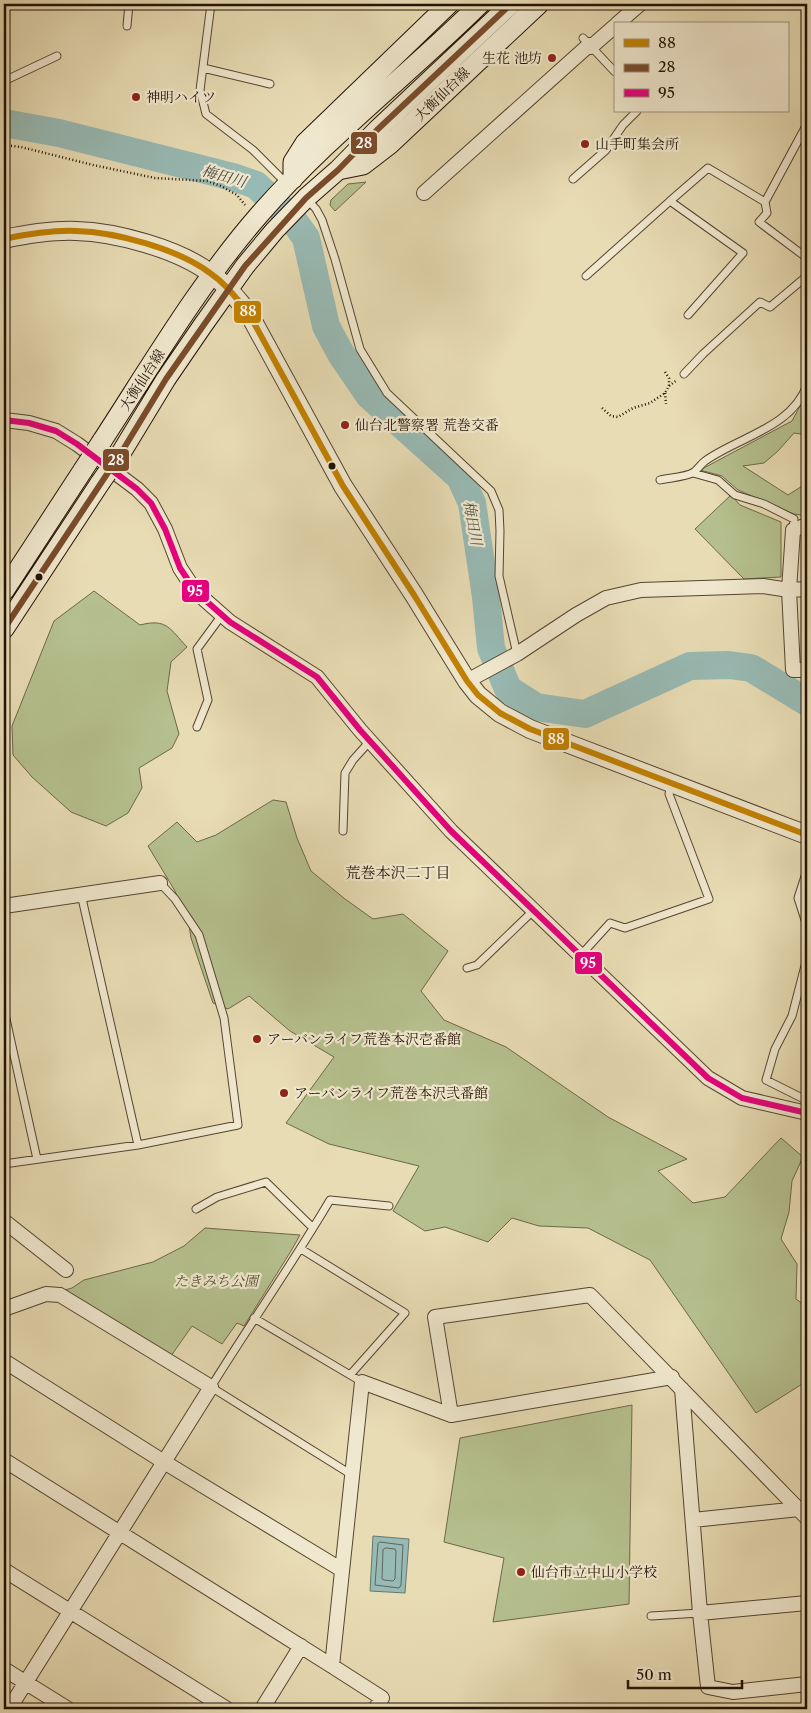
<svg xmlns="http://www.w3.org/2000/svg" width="811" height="1713" font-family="'Libre Caslon Text','Noto Serif JP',serif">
  <rect width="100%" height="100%" fill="#e8dcb4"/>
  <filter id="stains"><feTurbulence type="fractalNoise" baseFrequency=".004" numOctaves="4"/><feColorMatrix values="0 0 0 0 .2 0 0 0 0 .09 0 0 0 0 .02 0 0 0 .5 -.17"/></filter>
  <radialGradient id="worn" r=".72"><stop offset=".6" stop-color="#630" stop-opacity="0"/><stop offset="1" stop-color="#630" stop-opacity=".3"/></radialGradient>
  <path fill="#b5c08e" stroke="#6c6849" d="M366,182L335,211L330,205L331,200L348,184Z
    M807,393V435L794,433L778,451L764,463L743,466L788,495L807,483V516L794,514L738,490L722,476L700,470L792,421Z
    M731,495L740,505L781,522V577L744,579L695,529Z
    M94,591L140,625C167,618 170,629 187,647L171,662L167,691L179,734L172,748L139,768L142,788L128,813L106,826L71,812L32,777L13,755L12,726L54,621Z
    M273,800L286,802L297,838L311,871L345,899L373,919L403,914L448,951L421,991L444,1020L506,1047L608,1117L687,1159L658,1171L693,1203L725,1197L781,1138L803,1157L792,1181L789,1212L781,1239L797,1264L796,1299L807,1307V1381L756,1413L650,1260L588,1228L539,1226L512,1218L488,1242L445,1227L425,1231L393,1211L419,1166L329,1144L286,1123L334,1057L290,1031L249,996L228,1009L213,1003L191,938L189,925L175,891L148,846L177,822L197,842L216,835Z
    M205,1228L300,1235L291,1251L244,1326L237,1323L222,1344L192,1326L171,1356L61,1291L72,1288L84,1280L153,1262L184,1246Z
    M632,1405L629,1604L493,1622L504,1558L444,1542L460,1438Z"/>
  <path fill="#98bab4" stroke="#69766e" d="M373,1536L409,1539L405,1593L370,1591Z"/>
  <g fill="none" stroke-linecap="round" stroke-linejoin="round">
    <path stroke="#5e665c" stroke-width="1" d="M380,1542L403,1545L401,1585L399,1588L375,1585L378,1544Z
      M386,1548L395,1549L396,1551L395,1579L393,1581L384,1580L382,1579L383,1550Z"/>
    <path stroke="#98bab4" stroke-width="28" d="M4,123L59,133L233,177L256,185L294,221L306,238L326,326L341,354L369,395L460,477L472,503L486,597L491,648L508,689L536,707L585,714L690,666L729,665L751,668L807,702"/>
    <defs>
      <path id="service" d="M211,4L200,90L206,114L253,150L287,184
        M127,26L129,4
        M583,38L615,72
        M203,68L270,84
        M4,81L57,56
        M573,179L606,150L623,125L637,111
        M306,198L316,209L322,220L335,259L360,349L387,393L491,491L499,510L500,531L499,576L517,654
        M670,201L708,168L765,202L807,124
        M765,202L767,213L759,222L807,258
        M586,276L670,201L743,253L688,315
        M684,374L703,354L760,302L770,307L807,276
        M693,473L718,480L735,495L764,504L794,519L793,530
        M660,480C668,478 687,477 694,472C698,469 701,464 705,461C738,437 792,428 807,385
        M197,727L208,700L197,649L222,615
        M343,831L345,773L353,760L370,741
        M807,870L798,898L807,926
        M81,894L138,1145
        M580,956L610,923L625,928L709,899L669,794L671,784
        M807,958L792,1016L775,1049L766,1080L802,1098L807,1099
        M467,968L477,965L533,911
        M4,1010L37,1159
        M4,1164L138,1145L238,1125L224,1018L199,935L175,899L160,883
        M196,1209L217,1197L266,1182L313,1228
        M301,1249L405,1313L350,1375
        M254,1318L362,1382
        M352,1475L211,1387C250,1324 293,1263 330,1200L389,1206
        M651,1616L700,1613"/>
      <path id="minor" d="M617,24L640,4
        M591,47L615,26
        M424,193L589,45
        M4,420L29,423L56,431L77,444L137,489L151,503L165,529L180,568L196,592L230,622L317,677L360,730L451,831L708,1078L742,1098L807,1113
        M807,525L793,530L789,590L793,670H807
        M467,681L517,654L576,615L606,598L641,590L763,586L789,590L807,589
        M4,906L160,883
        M4,1221L66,1270
        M4,1309L46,1294L60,1295L211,1387L9,1709
        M4,1361L164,1462L342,1570
        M682,1389L700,1613L708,1687L733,1692L807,1684
        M451,1415L435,1317L590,1295L807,1518
        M4,1460L332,1666L382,1698L375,1709
        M693,1520L799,1509
        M4,1570L227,1709
        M700,1613L807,1603
        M332,1666L362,1382L451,1415L672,1377
        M4,1669L68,1709
        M262,1709L301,1646"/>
      <path id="tertiary" d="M4,239C28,234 52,230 76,231C116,232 178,249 210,273C225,283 236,298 248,312L343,486L414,595L467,681L478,695L500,713L530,729L807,835"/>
      <path id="secondary" d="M338,170L363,165L389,145L539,4
        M293,179V162L305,143L449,4
        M102,441C152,364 199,284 259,215C326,138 408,75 480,4
        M121,453L166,379L203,325L245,266L275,230L306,198L338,170L377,130L511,4
        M4,591L83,470
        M4,629L100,483"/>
    </defs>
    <use href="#service" stroke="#544430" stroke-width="9"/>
    <use href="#minor" stroke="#544430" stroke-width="16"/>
    <use href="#tertiary" stroke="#544430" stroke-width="20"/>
    <use href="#secondary" stroke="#231104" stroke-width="21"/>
    <path stroke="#231104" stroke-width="2.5" stroke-dasharray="1 2.5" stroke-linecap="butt" d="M4,145L21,147L93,165L155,178L207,181L221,186L237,195L245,205
      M665,372L669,378V386
      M665,393L666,404
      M602,408L611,416L618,417L633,408L650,403L665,393L669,386L677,380"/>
    <use href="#service" stroke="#f0e8ce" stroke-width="7"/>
    <use href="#minor" stroke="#f0e8ce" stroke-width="14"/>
    <use href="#tertiary" stroke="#f0e8ce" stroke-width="18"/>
    <use href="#secondary" stroke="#f0e8ce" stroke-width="19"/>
    <defs>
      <path id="secondary-bridge" d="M83,470L102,441
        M100,483L121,453"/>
    </defs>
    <use href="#secondary-bridge" stroke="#231104" stroke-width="21" stroke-linecap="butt"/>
    <use href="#secondary-bridge" stroke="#f0e8ce" stroke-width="19"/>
    <defs>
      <path id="bus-1" d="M4,239C28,234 52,230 76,231C116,232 178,249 210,273C225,283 236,298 248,312L343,486L414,595L467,681L478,695L500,713L530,729L807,835"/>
      <path id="bus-2" d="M4,629L121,453L166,379L245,266L306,198L338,170L377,130L511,4"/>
      <path id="bus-3" d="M4,420L29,423L56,431L77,444L137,489L151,503L165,529L180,568L196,592L230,622L317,677L360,730L451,831L708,1078L742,1098L807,1113"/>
    </defs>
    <use href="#bus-1" stroke="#f0e8ce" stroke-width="10"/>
    <use href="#bus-2" stroke="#f0e8ce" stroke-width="10"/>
    <use href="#bus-3" stroke="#f0e8ce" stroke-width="10"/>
    <use href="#bus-1" stroke="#c28101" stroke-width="6"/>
    <use href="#bus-2" stroke="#7a4b2a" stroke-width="6"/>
    <use href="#bus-3" stroke="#e5007d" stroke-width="6"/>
  </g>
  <g fill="#8f2418" stroke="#f0e8ce" stroke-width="2">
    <circle cx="552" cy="58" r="5"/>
    <circle cx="136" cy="97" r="5"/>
    <circle cx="585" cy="144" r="5"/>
    <circle cx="345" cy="425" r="5"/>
    <circle cx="257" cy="1039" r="5"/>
    <circle cx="284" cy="1093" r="5"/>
    <circle cx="521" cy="1572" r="5"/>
  </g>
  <g fill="#231104" stroke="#f0e8ce" stroke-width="2">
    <circle cx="332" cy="466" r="4.5"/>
    <circle cx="39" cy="577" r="4.5"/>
  </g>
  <g text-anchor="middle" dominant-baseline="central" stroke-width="4.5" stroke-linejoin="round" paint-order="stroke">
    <g font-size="14" fill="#231104" stroke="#f0e8ce" text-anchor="start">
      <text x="542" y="58" text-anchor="end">生花 池坊</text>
      <text x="146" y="97">神明ハイツ</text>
      <text x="595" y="144">山手町集会所</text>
      <text x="355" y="425">仙台北警察署 荒巻交番</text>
      <text x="267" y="1039">アーバンライフ荒巻本沢壱番館</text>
      <text x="294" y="1093">アーバンライフ荒巻本沢弐番館</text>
      <text x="531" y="1572">仙台市立中山小学校</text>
    </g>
    <g font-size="14" fill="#231104" stroke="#f0e8ce">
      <text transform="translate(442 94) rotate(-44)">大衡仙台線</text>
      <text transform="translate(142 380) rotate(-57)">大衡仙台線</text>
    </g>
    <g font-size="14" font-style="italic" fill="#564e34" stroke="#f0e8ce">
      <text x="216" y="1281">たきみち公園</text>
    </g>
    <g font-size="15" font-style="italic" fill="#4c4c42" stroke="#f0e8ce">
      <text transform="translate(224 176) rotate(16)">梅田川</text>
      <text transform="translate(473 523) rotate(80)">梅田川</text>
    </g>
    <g font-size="15" fill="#231104" stroke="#f0e8ce">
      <text x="398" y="872">荒巻本沢二丁目</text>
    </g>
  </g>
  <g stroke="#f0e8ce" stroke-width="2">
    <rect x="350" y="131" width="28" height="24" rx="5" fill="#7a4b2a"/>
    <rect x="233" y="300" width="29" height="24" rx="5" fill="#c28101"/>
    <rect x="102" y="448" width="28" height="24" rx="5" fill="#7a4b2a"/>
    <rect x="181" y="579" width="29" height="24" rx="5" fill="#e5007d"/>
    <rect x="542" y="727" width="28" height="24" rx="5" fill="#c28101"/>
    <rect x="574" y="951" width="29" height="24" rx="5" fill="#e5007d"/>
  </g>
  <g font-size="14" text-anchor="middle" font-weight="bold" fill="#fff">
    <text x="364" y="148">28</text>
    <text x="248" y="316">88</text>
    <text x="116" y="465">28</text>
    <text x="195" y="596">95</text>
    <text x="556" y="744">88</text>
    <text x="588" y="968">95</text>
  </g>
  <rect width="811" height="1713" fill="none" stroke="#e8dcb4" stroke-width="20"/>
  <rect x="5" y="5" width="801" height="1703" fill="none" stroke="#231104" stroke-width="2.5"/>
  <rect x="10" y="10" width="791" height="1693" fill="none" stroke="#231104"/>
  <rect x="614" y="22" width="175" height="90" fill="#f0e8ce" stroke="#9e927d"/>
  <rect x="624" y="39" width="25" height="8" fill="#c28101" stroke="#9e927d"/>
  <text x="658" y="48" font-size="15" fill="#231104">88</text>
  <rect x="624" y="64" width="25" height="8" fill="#7a4b2a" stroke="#9e927d"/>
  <text x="658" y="72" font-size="15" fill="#231104">28</text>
  <rect x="624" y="89" width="25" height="8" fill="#e5007d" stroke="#9e927d"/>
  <text x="658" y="98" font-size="15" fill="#231104">95</text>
  <path d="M628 1680v8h114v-8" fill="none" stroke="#231104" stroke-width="2.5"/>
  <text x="636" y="1680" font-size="15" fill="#231104" stroke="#f0e8ce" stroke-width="4" paint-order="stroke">50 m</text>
  <rect width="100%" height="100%" filter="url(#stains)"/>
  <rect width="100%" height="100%" fill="url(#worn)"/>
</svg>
